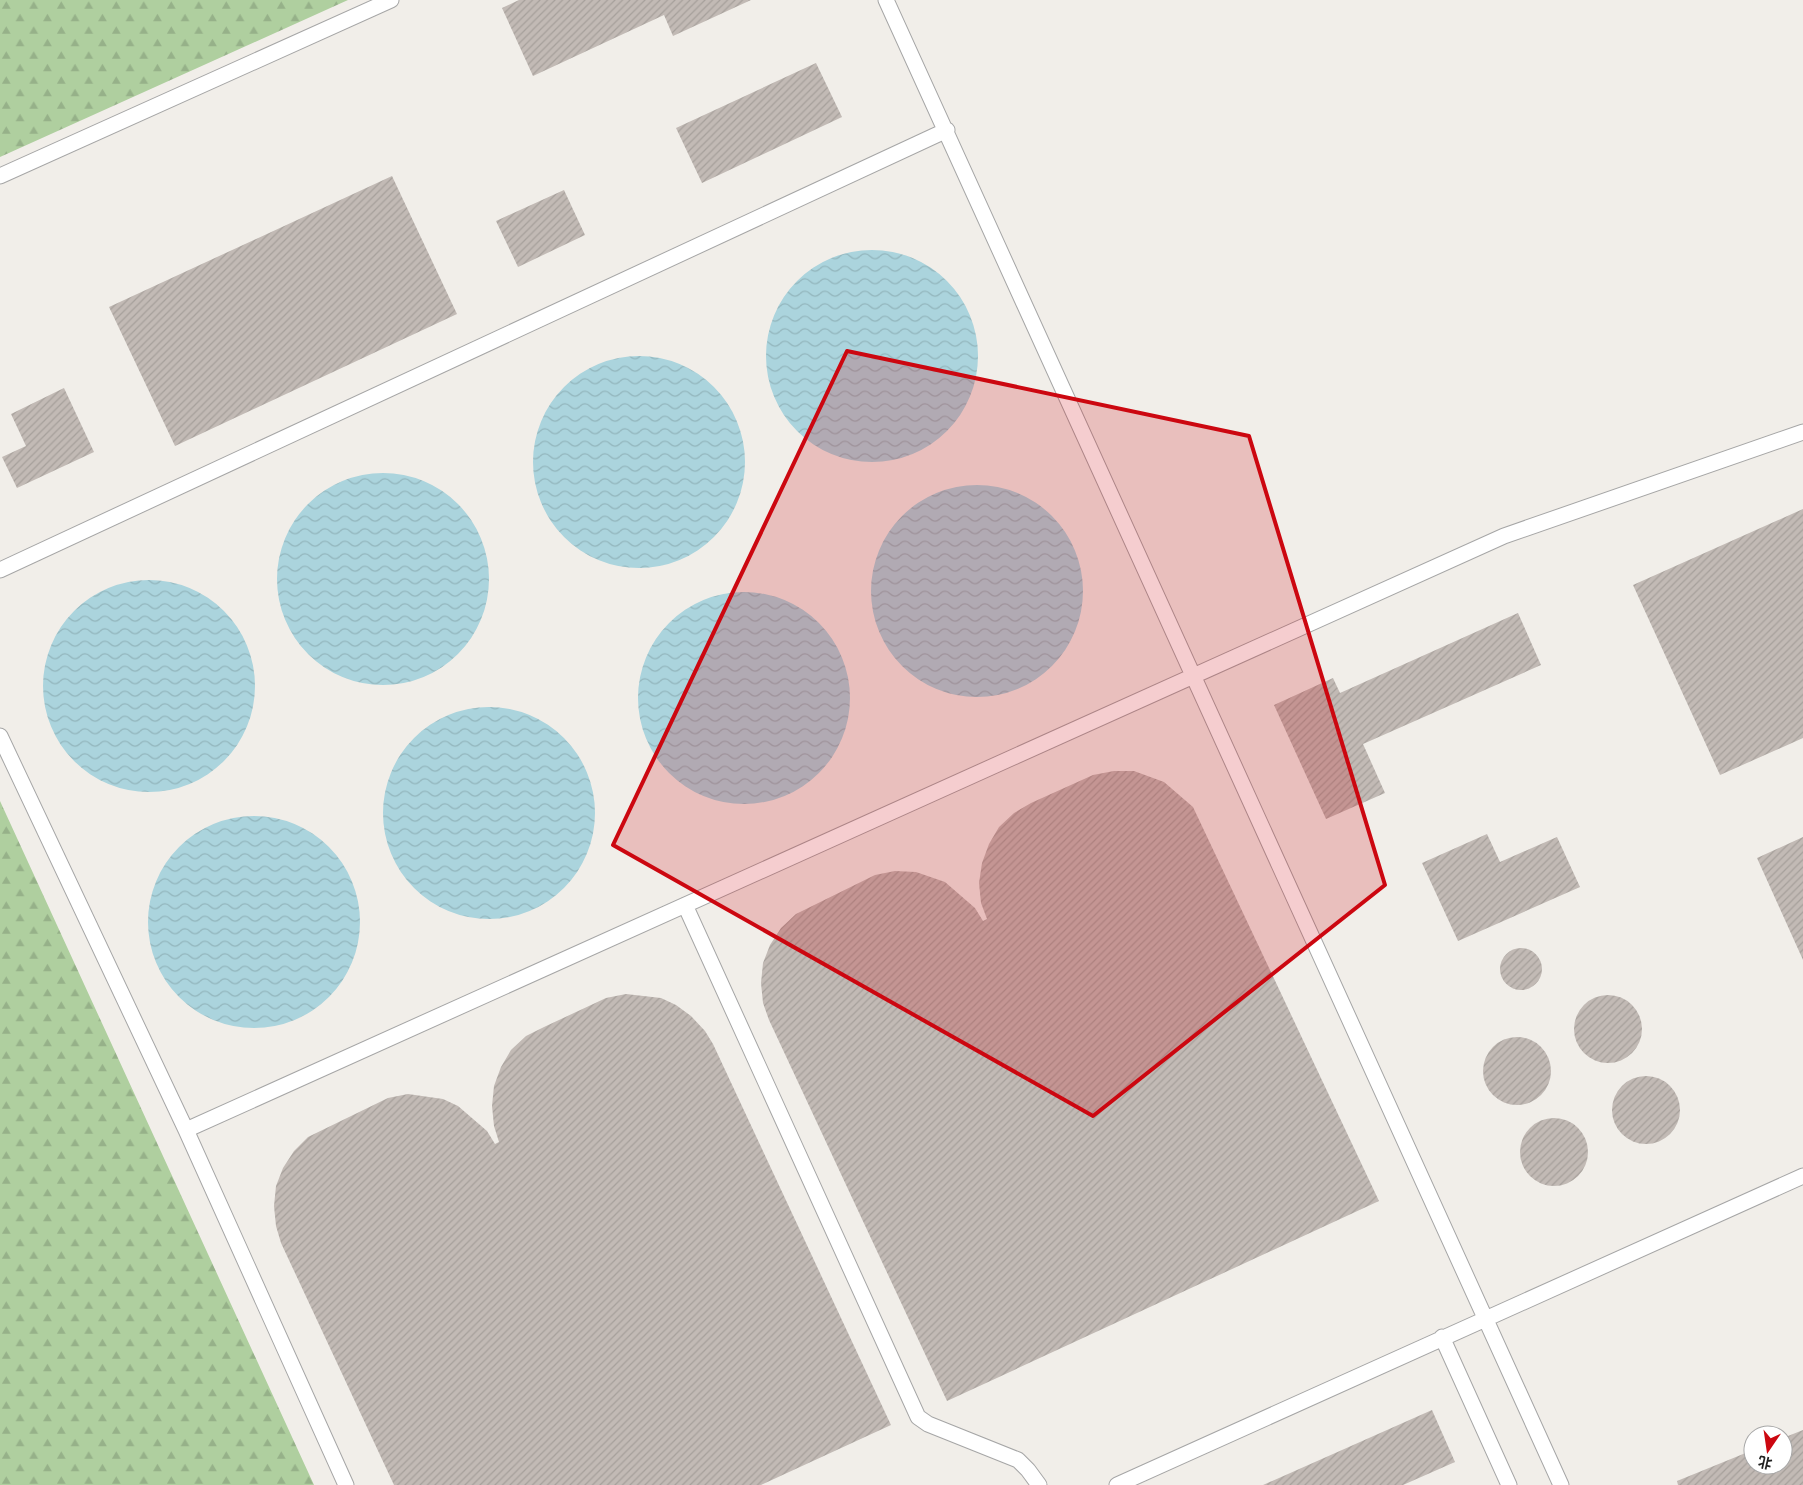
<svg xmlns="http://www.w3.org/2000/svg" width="1803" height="1485" font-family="'DejaVu Sans','Noto Sans SC',sans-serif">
  <defs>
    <pattern id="forest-firs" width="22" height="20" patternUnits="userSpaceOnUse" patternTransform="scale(1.25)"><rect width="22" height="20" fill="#afcf9f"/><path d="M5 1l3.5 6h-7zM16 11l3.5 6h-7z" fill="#96b189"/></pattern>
    <pattern id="water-waves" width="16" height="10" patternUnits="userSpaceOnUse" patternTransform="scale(1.25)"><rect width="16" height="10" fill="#abd4dd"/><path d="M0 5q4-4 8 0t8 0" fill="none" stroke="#93b6bd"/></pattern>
    <pattern id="building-hatch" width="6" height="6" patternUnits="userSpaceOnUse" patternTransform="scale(1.25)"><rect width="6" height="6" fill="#c2bab5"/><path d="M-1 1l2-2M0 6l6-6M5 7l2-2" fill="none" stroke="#a6a09b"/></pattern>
  </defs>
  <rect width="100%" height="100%" fill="#f1eee9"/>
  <path fill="url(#forest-firs)" d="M0,0H348L0,157Z
    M0,801L314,1485H0Z"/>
  <path fill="url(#water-waves)" d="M766 356a106 106 0 1 1 212 0a106 106 0 1 1-212 0Z
    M533 462a106 106 0 1 1 212 0a106 106 0 1 1-212 0Z
    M277 579a106 106 0 1 1 212 0a106 106 0 1 1-212 0Z
    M871 591a106 106 0 1 1 212 0a106 106 0 1 1-212 0Z
    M43 686a106 106 0 1 1 212 0a106 106 0 1 1-212 0Z
    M638 698a106 106 0 1 1 212 0a106 106 0 1 1-212 0Z
    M383 813a106 106 0 1 1 212 0a106 106 0 1 1-212 0Z
    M148 922a106 106 0 1 1 212 0a106 106 0 1 1-212 0Z"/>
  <path fill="url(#building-hatch)" d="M519,0H751L673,36L664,15L533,76L502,8Z
    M816,63L842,117L702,183L676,128Z
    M392,176L457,314L175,446L109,307Z
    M564,190L585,235L518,267L496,221Z
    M64,388L94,452L17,488L2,457L26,446L11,414Z
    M1803,509V738L1720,775L1633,585Z
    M1518,613L1541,665L1363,744L1385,793L1326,819L1274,705L1333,678L1340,693Z
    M1114,771H1134L1164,782L1193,807L1379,1201L947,1401L769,1020L763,1003L761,983L763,963L770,945L781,928L796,914L875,875L895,871L916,872L945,882L975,908L983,921L987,919L981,903L979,883L982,863L989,844L999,827L1014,813L1031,803L1093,775Z
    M1487,834L1500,862L1557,837L1580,887L1458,941L1422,863Z
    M1803,837V960L1757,858Z
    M1500 969a21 21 0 1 1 42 0a21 21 0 1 1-42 0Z
    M626,994L661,998L676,1005L691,1016L705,1031L713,1044L891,1425L761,1485H394L281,1243L276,1226L274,1206L276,1186L283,1168L294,1151L308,1137L388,1098L408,1094L443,1099L458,1106L487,1131L495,1144L499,1142L494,1126L492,1106L494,1086L501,1067L511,1050L526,1036L544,1027L606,998Z
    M1574 1029a34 34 0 1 1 68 0a34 34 0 1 1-68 0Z
    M1483 1071a34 34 0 1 1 68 0a34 34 0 1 1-68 0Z
    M1612 1110a34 34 0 1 1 68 0a34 34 0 1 1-68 0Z
    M1520 1152a34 34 0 1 1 68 0a34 34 0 1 1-68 0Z
    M1432,1410L1455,1462L1403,1485H1263Z
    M1803,1430V1485H1678L1677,1481L1753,1450V1465H1783V1438Z"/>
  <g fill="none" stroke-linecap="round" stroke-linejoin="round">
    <defs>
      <path id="lane" d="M886,0L1561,1485
        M0,176L391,0
        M0,570L947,130
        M0,736L186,1130L346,1485
        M685,905L918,1417L928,1424L1018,1460L1028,1470L1039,1485
        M186,1130L1504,536L1803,432
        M1442,1337L1509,1485
        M1117,1485L1803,1176"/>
    </defs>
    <use href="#lane" stroke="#a6a6a6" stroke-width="17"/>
    <use href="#lane" stroke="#fff" stroke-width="15"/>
  </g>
  <path fill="#cc0710" fill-opacity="0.2" stroke="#cc0710" stroke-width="4" stroke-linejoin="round" d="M847,351L1249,436L1385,885L1093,1116L613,845Z"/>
  <g transform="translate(1768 1450) rotate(193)"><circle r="24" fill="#ffffff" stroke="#a7a7a7"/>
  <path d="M0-4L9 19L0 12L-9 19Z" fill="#cc0710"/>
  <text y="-8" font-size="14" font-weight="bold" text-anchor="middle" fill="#222222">北</text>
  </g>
</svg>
